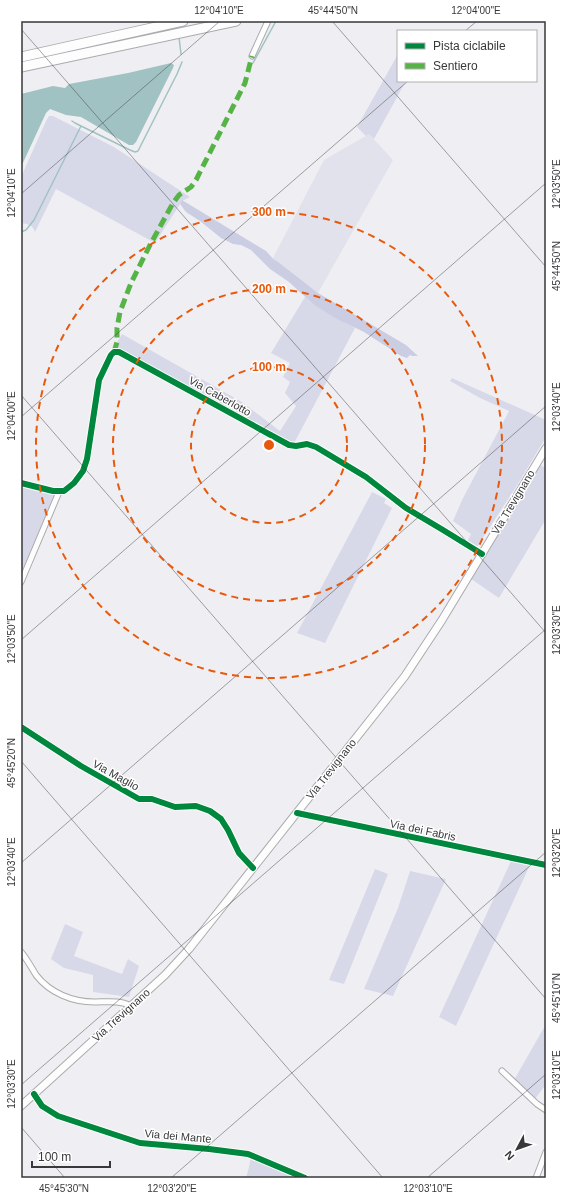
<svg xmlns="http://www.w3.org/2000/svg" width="567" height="1199" font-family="Helvetica,sans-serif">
  <rect width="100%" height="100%" fill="#efeff3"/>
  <path fill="#e1e2ec" d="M369,134L393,160L318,293L273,258L324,160Z"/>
  <path fill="#d7d9e9" d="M398,54V81H406L374,139L369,134L366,136L357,127Z
    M49,116H53L114,147L190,197L182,201L155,243L56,189L35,232C33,225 28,224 21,223V177L46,121Z
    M305,297L314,305L355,328L291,449L113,350L122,334L242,402L280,431L296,406L285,393L290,382L283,377L290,363L271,353Z
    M452,378L546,420V437L518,484L473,553L466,544L471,534L453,521L462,500L509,411L480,398L450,381Z
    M540,465L546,468V519L499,598L471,579C491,539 518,503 540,465Z
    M21,483L60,493L21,589Z
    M372,492L386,499L384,503L392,508L325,643L297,633Z
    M511,861L530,865L456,1026L439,1017Z
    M375,869L388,874L344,984L329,980Z
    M410,871L446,879L393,996L364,989L398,908Z
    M65,924L83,932L74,956L122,974L128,959L139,966L129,997L93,992V975L64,968L51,959Z
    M546,1024V1088L544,1087L535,1099L514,1080Z
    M251,1156L305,1178H246L249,1167Z"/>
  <path fill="#cbcde2" d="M182,200L266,251L277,263L273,258L318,293L406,345L418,356H412L410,355L407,358L401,356L364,332L337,319L314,305L289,282L270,269L251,250L241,245L233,244L221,238L200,221L186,212L180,204Z"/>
  <path fill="#a1c2c3" d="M171,63L174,65L173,68L136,142L133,145H129L81,117L66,115L50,109L46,113L21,167V94L53,86L65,88L69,84L128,73Z"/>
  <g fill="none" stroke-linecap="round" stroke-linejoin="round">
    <path stroke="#a1c2c3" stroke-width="1.5" d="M179,37L181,54
      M253,63L276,21
      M72,121L75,123L81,126
      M21,232L26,230L34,220L81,126L130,150L135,152L138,151L177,74L182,62"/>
    <defs>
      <path id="minor" d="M252,56L268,21
        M21,483L53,491H64L74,483L83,471L87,459L99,380L111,355L114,352H119L289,445L296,446L307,444L316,447L366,477L406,508L443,530L482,554
        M21,582L59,492
        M21,727L81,766L139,799H152L175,807L196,806L210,811L221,819L228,830L239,853L253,868
        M297,813L546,865
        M21,952C27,959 31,967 36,975C50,993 72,1002 95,1002C107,1002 120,1000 131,1006
        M502,1071L537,1104L546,1110
        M34,1094L42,1106L58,1116L140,1143L209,1149L248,1154L305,1178
        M536,1178L546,1152"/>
      <path id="secondary" d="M21,1106L165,975L189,949L405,676L442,620L546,448"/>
      <path id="motorway" d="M21,57L183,21
        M21,67L236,21"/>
    </defs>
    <use href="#minor" stroke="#ababae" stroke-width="7"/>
    <use href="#secondary" stroke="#ababae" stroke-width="9"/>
    <use href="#motorway" stroke="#ababae" stroke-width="11"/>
    <use href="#minor" stroke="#fdfdfd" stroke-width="5"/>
    <use href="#secondary" stroke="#fdfdfd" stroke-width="7"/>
    <use href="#motorway" stroke="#fdfdfd" stroke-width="9"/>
    <path stroke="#56b346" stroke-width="5" stroke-dasharray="10 5" stroke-linecap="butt" d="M114,352L117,342V328L120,312L131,283L150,245L173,203L179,195L191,187L196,180L245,83L252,56"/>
    <defs>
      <path id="cycleway" d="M21,483L53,491H64L74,483L83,471L87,459L99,380L111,355L114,352H119L289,445L296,446L307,444L316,447L366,477L406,508L443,530L482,554
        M21,727L81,766L139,799H152L175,807L196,806L210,811L221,819L228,830L239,853L253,868
        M297,813L546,865
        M34,1094L42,1106L58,1116L140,1143L209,1149L248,1154L305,1178"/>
    </defs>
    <use href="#cycleway" stroke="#fff" stroke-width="8"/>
    <use href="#cycleway" stroke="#00873e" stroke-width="6"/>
  </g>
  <path fill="none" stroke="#37383a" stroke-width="1" stroke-opacity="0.45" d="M332,21L546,267M21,29L546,633M465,31L477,21M21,194L220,21M21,395L546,999M21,417L408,81M21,640L546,183M21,761L383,1178M21,863L546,406M21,1085L546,629M21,1127L65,1178M171,1178L546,852M427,1178L546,1074"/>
  <g fill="none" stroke="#e8590c" stroke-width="2" stroke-dasharray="7 5">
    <circle cx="269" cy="445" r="78"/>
    <circle cx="269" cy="445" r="156"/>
    <circle cx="269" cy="445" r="233"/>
  </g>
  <g text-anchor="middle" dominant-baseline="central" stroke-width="3" stroke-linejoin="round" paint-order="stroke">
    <g font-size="11" fill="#37383a" stroke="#fff">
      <text transform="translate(220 396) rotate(29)">Via Caberlotto</text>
      <text transform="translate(513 502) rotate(-59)">Via Trevignano</text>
      <text transform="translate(331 769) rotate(-52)">Via Trevignano</text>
      <text transform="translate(116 775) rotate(29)">Via Maglio</text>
      <text transform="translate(423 830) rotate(12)">Via dei Fabris</text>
      <text transform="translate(121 1015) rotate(-42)">Via Trevignano</text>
      <text transform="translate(178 1136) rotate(5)">Via dei Mante</text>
    </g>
  </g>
  <circle cx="269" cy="445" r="6" fill="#e8590c" stroke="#fff" stroke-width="2"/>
  <g font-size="12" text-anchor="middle" font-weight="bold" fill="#e8590c" stroke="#fff" stroke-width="3" stroke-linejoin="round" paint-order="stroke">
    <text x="269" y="216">300 m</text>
    <text x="269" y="293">200 m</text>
    <text x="269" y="371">100 m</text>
  </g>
  <rect width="567" height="1199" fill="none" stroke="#ffffff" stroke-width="44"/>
  <rect x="397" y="30" width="140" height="52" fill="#ffffff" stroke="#afafb0"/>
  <rect x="405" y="43" width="20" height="6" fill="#00873e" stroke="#afafb0"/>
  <text x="433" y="50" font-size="12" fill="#37383a">Pista ciclabile</text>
  <rect x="405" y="63" width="20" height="6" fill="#56b346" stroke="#afafb0"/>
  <text x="433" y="70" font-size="12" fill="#37383a">Sentiero</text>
  <g transform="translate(517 1149) rotate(229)" stroke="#ffffff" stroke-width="3" paint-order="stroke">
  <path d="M0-3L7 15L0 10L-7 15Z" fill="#37383a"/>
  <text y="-6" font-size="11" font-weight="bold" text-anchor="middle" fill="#37383a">N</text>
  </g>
  <path d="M32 1161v6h78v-6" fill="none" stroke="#37383a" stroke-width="2"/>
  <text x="38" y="1161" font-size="12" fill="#37383a" stroke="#ffffff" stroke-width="3" paint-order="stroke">100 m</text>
  <rect x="22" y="22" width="523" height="1155" fill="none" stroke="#37383a" stroke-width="1.5"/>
  <g font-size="10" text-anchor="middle" fill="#37383a">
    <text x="219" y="14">12°04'10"E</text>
    <text x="333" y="14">45°44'50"N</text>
    <text x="476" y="14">12°04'00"E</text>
    <text transform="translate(556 184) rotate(-90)" y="4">12°03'50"E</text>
    <text transform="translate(11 193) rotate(-90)" y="4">12°04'10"E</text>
    <text transform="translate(556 266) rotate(-90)" y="4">45°44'50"N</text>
    <text transform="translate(556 407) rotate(-90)" y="4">12°03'40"E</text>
    <text transform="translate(11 416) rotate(-90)" y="4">12°04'00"E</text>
    <text transform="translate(556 630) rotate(-90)" y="4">12°03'30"E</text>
    <text transform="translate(11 639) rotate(-90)" y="4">12°03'50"E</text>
    <text transform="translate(11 763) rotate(-90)" y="4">45°45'20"N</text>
    <text transform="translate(556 853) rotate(-90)" y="4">12°03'20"E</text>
    <text transform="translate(11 862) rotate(-90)" y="4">12°03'40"E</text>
    <text transform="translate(556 998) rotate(-90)" y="4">45°45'10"N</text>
    <text transform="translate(556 1075) rotate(-90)" y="4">12°03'10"E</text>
    <text transform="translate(11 1084) rotate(-90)" y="4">12°03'30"E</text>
    <text x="64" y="1192">45°45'30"N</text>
    <text x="172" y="1192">12°03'20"E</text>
    <text x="428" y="1192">12°03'10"E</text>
  </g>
</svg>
